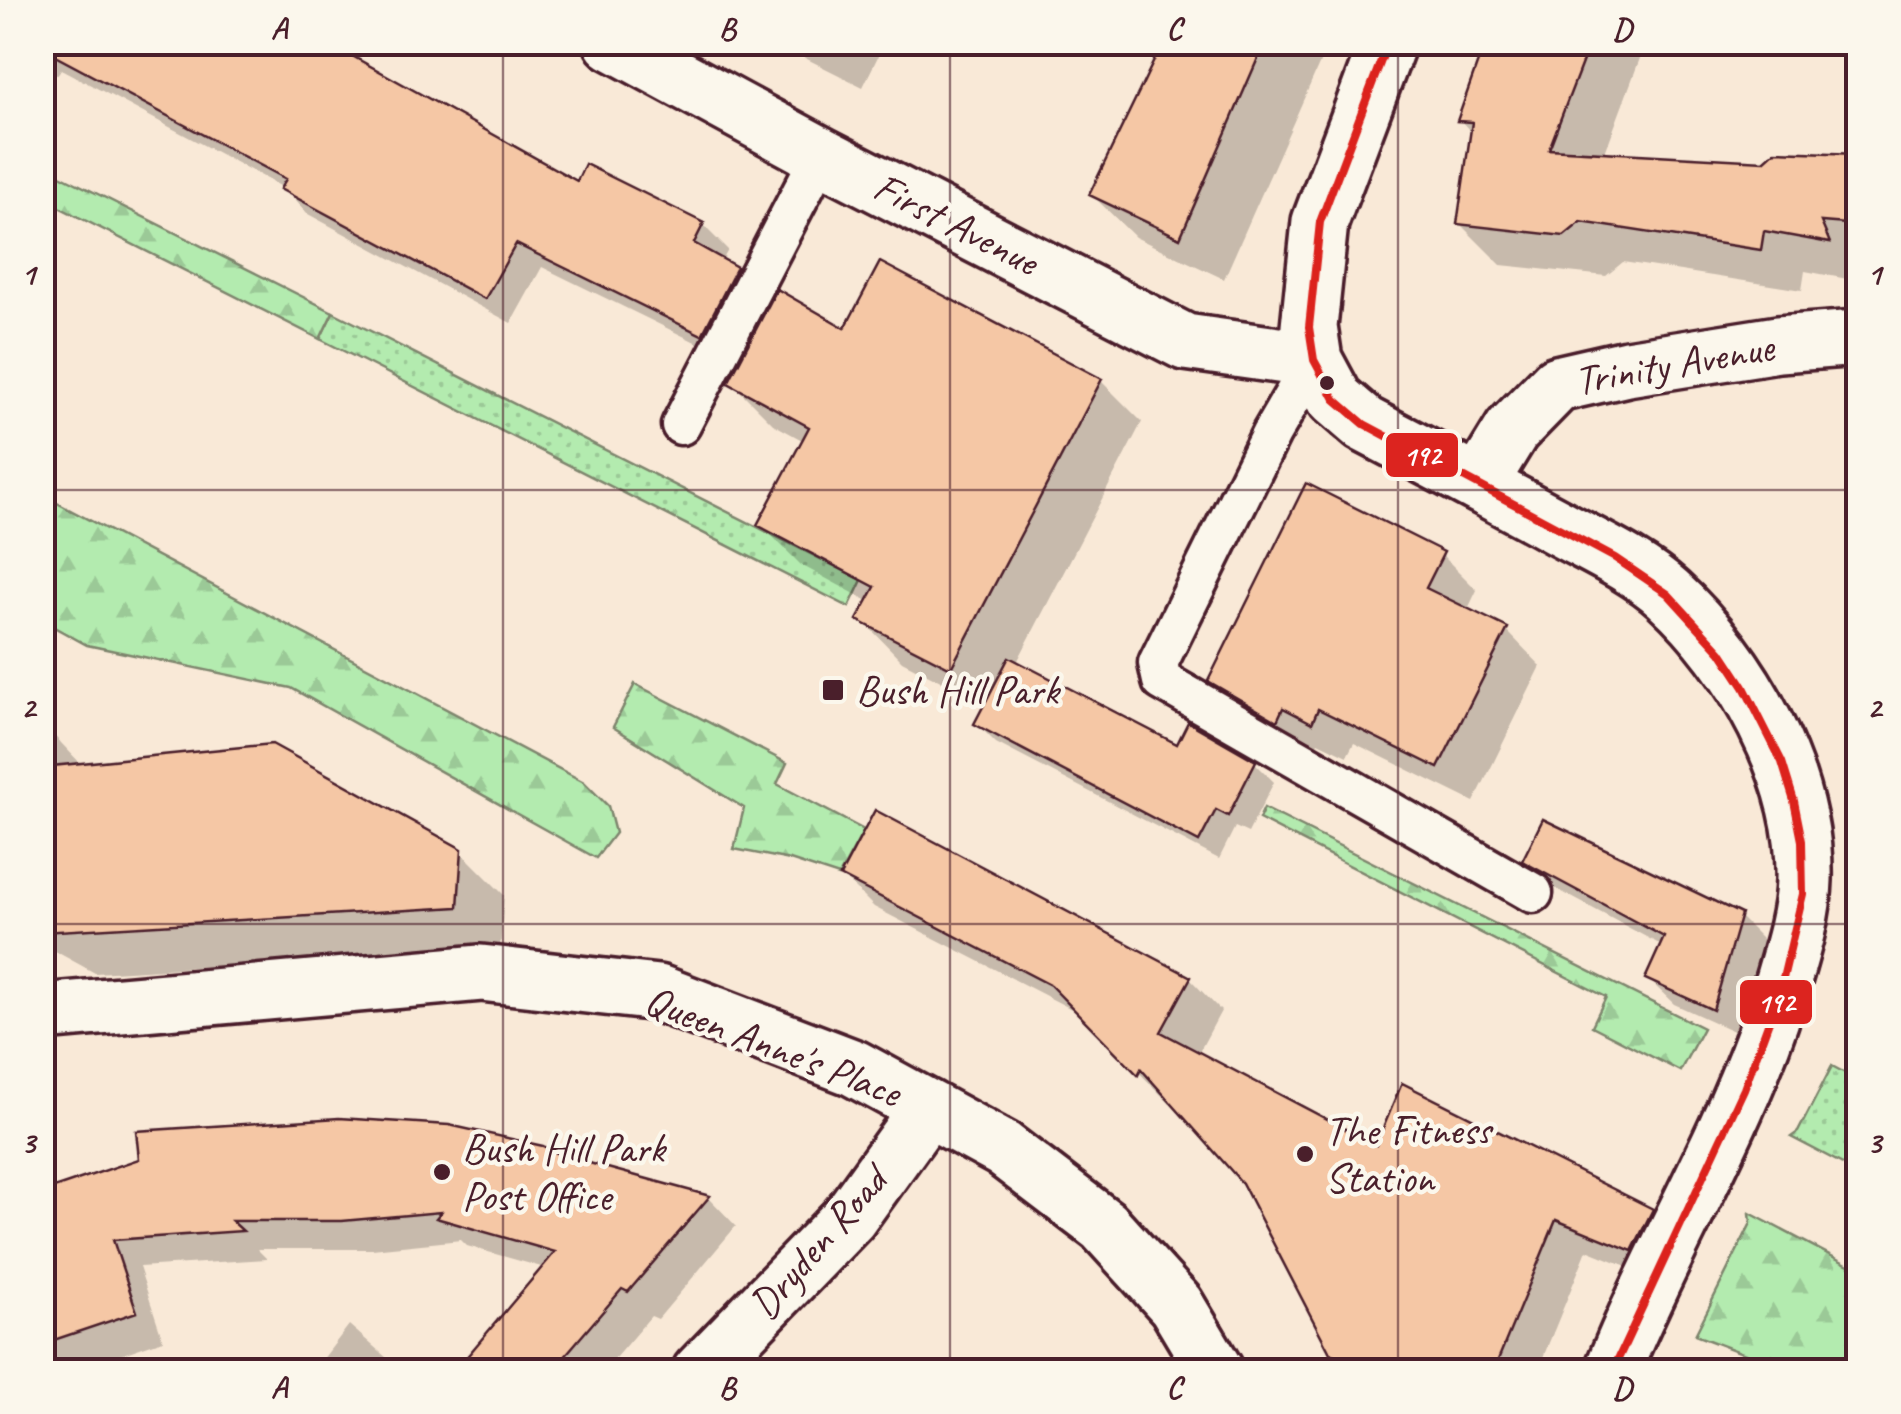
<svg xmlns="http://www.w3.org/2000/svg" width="1901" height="1414" font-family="Caveat,sans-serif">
  <defs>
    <pattern id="grass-dots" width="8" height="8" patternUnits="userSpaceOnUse" patternTransform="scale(2.5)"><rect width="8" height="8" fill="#b3ebaf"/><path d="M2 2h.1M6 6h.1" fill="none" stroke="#9bc997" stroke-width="1.8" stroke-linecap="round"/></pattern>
    <pattern id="forest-firs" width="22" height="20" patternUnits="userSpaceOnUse" patternTransform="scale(2.5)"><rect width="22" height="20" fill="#b3ebaf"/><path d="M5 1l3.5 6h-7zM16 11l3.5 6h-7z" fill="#9bc997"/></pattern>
  </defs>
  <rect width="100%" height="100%" fill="#f9e9d7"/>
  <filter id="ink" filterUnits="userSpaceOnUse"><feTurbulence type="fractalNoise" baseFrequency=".01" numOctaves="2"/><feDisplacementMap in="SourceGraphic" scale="20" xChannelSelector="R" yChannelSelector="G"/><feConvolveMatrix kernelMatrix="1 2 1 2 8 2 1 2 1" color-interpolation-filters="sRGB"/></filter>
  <g filter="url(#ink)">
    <path fill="url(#grass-dots)" stroke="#7e856d" stroke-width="2.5" d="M333,312L862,580L849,607L320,339Z
      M1832,1066L1858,1080V1172L1791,1137L1798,1132Z"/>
    <path fill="url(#forest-firs)" stroke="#7e856d" stroke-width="2.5" d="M42,166L333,312L320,339L43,199Z
      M42,495L584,782L608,806L615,833L596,858L291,688L87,645L43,621Z
      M635,684L787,763L777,784L864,830L839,876L790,860L734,849L744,808L613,727Z
      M1264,808L1703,1028L1680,1071L1592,1026L1606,997L1259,819Z
      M1750,1213L1858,1270V1371H1790L1695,1335L1751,1223Z"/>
    <path fill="#0003" d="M42,42L578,185L703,225L728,250L722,261L736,269L761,294L728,358L542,267L511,323L308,214L284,188L61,69L57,75L42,67Z
      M773,42H885L863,87Z
      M1166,42H1329L1224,279L1135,237L1092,195Z
      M1488,42H1646L1604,155L1765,163L1776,154L1858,157V281L1805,271L1802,290L1623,262L1606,276L1501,265L1460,224L1472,133L1460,120Z
      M846,332L1101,381L1142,422L1017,662L1178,747L1255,763L1274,782L1248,833L1235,827L1219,859L996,743L977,724L987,705L902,661L861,619L870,602L801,565L760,524L804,441L773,424L731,382Z
      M1442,555L1477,590L1467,611L1506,630L1541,666L1474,802L1354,743L1347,756L1318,742L1312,754L1246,716L1211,681Z
      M42,723L82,765L460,851L504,895L500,949L95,973L42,944Z
      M1525,861L1739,916L1764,941L1738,1033L1674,1004L1648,979L1663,946L1551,886Z
      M843,876L1190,979L1221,1011L1198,1054L1377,1148L1651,1211L1683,1243L1664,1281L1587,1250L1537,1372H1353L1332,1351L1244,1182L1172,1100L1170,1104L1083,1015L874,907Z
      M559,1158L709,1198L736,1226L658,1319L651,1316L603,1372H457L545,1268L467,1246L461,1240L372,1249H257L267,1259L139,1267L163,1340L71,1372H42V1194Z
      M349,1325L403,1372H313Z"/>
    <path fill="#f5c7a5" stroke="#4a1f2b" stroke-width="2.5" d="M42,42H327L577,181L585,164L704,223L694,243L737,267L702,335L516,244L485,299L280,189L286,179L42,49Z
      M1163,42H1265L1180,238L1089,195Z
      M1485,42H1590L1549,149L1764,161L1775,151L1858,154V225L1821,222L1830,243L1764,231L1761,250L1581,222L1564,236L1457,224L1472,122L1457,121Z
      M880,262L1102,379L951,668L857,620L875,587L757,525L809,427L728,383L777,289L845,328Z
      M1306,483L1444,552L1426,588L1508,628L1438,768L1318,709L1312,723L1283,708L1277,721L1208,681Z
      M1009,657L1177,744L1188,722L1256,761L1228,816L1216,810L1199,842L974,724Z
      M272,744L462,849L458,907L42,932V767Z
      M875,810L1191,977L1161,1032L1376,1145L1402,1083L1653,1209L1632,1251L1556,1220L1493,1372H1377L1330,1353L1242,1183L1141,1069L1138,1075L1050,985L840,876Z
      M1543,819L1741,914L1713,1010L1645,979L1664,937L1522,861Z
      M339,1118L449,1125L543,1146L560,1155L710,1196L628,1292L622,1289L551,1372H454L555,1252L436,1218L441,1212L342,1221H232L243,1231L113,1240L137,1312L42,1344V1192L139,1159L136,1131Z"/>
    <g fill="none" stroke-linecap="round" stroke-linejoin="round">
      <defs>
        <path id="lane" d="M1314,360L1271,434L1158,663L1162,681L1533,893
          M681,425L821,155"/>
        <path id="street" d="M612,42L821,155L1185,342L1314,360
          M1479,484L1512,430L1557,384L1627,368L1778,344L1858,338
          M42,1012L481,973L658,993L854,1068L1003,1149L1104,1226L1176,1305L1216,1372
          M700,1372L849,1218L928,1108"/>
        <path id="secondary" d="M1388,42L1320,222L1309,327L1314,360L1335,399L1364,424C1429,458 1494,492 1558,527C1594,547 1637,566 1668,594C1742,661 1807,777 1804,880C1803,917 1790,956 1780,991C1739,1125 1664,1243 1612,1372"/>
      </defs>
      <use href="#lane" stroke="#4a1f2b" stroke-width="45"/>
      <use href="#street" stroke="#4a1f2b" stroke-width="62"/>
      <use href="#secondary" stroke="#4a1f2b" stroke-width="62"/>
      <use href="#lane" stroke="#fbf7ec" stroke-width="38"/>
      <use href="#street" stroke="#fbf7ec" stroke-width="55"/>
      <use href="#secondary" stroke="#fbf7ec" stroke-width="55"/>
      <defs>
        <path id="bus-1" d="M1388,42L1320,222L1309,327L1314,360L1335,399L1364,424L1615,558L1668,594L1721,652L1744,687L1782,762L1794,801L1802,841L1803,894L1780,991L1744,1089L1612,1372"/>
      </defs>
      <use href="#bus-1" stroke="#fbf7ec" stroke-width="15"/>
      <use href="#bus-1" stroke="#dc241f" stroke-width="8"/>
    </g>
  </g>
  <path fill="none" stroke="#4a1f2b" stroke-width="2.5" stroke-opacity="0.55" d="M503,42V1372M950,42V1372M1398,42V1372M42,490H1858M42,924H1858"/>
  <g fill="#4a1f2b" stroke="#fbf7ec" stroke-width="4">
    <circle cx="1327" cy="383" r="9"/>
    <rect x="821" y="678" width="24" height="24" rx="5"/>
    <circle cx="1305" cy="1154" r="10"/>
    <circle cx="442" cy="1172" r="10"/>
  </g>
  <g text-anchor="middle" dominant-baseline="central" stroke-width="9" stroke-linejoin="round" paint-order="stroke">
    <g font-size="42" fill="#4a1f2b" stroke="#fbf7ec">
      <text transform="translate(956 224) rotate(27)">First Avenue</text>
      <text transform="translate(1674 364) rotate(-10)">Trinity Avenue</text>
      <text transform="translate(773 1046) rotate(21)">Queen Anne's Place</text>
      <text transform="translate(818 1243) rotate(-49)">Dryden Road</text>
    </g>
    <g font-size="42" fill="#4a1f2b" stroke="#fbf7ec" text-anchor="start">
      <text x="856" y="690">Bush Hill Park</text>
      <text x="1325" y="1130">The Fitness<tspan x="1325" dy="48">Station</tspan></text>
      <text x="462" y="1148">Bush Hill Park<tspan x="462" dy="48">Post Office</tspan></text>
    </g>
  </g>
  <g stroke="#fbf7ec" stroke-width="4">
    <rect x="1384" y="431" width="76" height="48" rx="10" fill="#dc241f"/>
    <rect x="1738" y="978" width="76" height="48" rx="10" fill="#dc241f"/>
  </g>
  <g font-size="28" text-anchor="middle" font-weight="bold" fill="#fff">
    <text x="1422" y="465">192</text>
    <text x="1776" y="1012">192</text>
  </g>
  <rect width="1901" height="1414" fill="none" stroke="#fbf7ec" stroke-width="110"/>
  <rect x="55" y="55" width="1791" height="1304" fill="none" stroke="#4a1f2b" stroke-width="4"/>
  <g font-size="32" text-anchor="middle" font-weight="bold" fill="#4a1f2b">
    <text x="279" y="39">A</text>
    <text x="727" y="39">B</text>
    <text x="1174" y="39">C</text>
    <text x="1622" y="39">D</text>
    <text x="28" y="284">1</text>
    <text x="1874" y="284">1</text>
    <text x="28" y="718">2</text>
    <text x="1874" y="718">2</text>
    <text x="28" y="1153">3</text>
    <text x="1874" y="1153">3</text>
    <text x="279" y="1398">A</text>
    <text x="727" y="1398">B</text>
    <text x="1174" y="1398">C</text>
    <text x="1622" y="1398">D</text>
  </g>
</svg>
